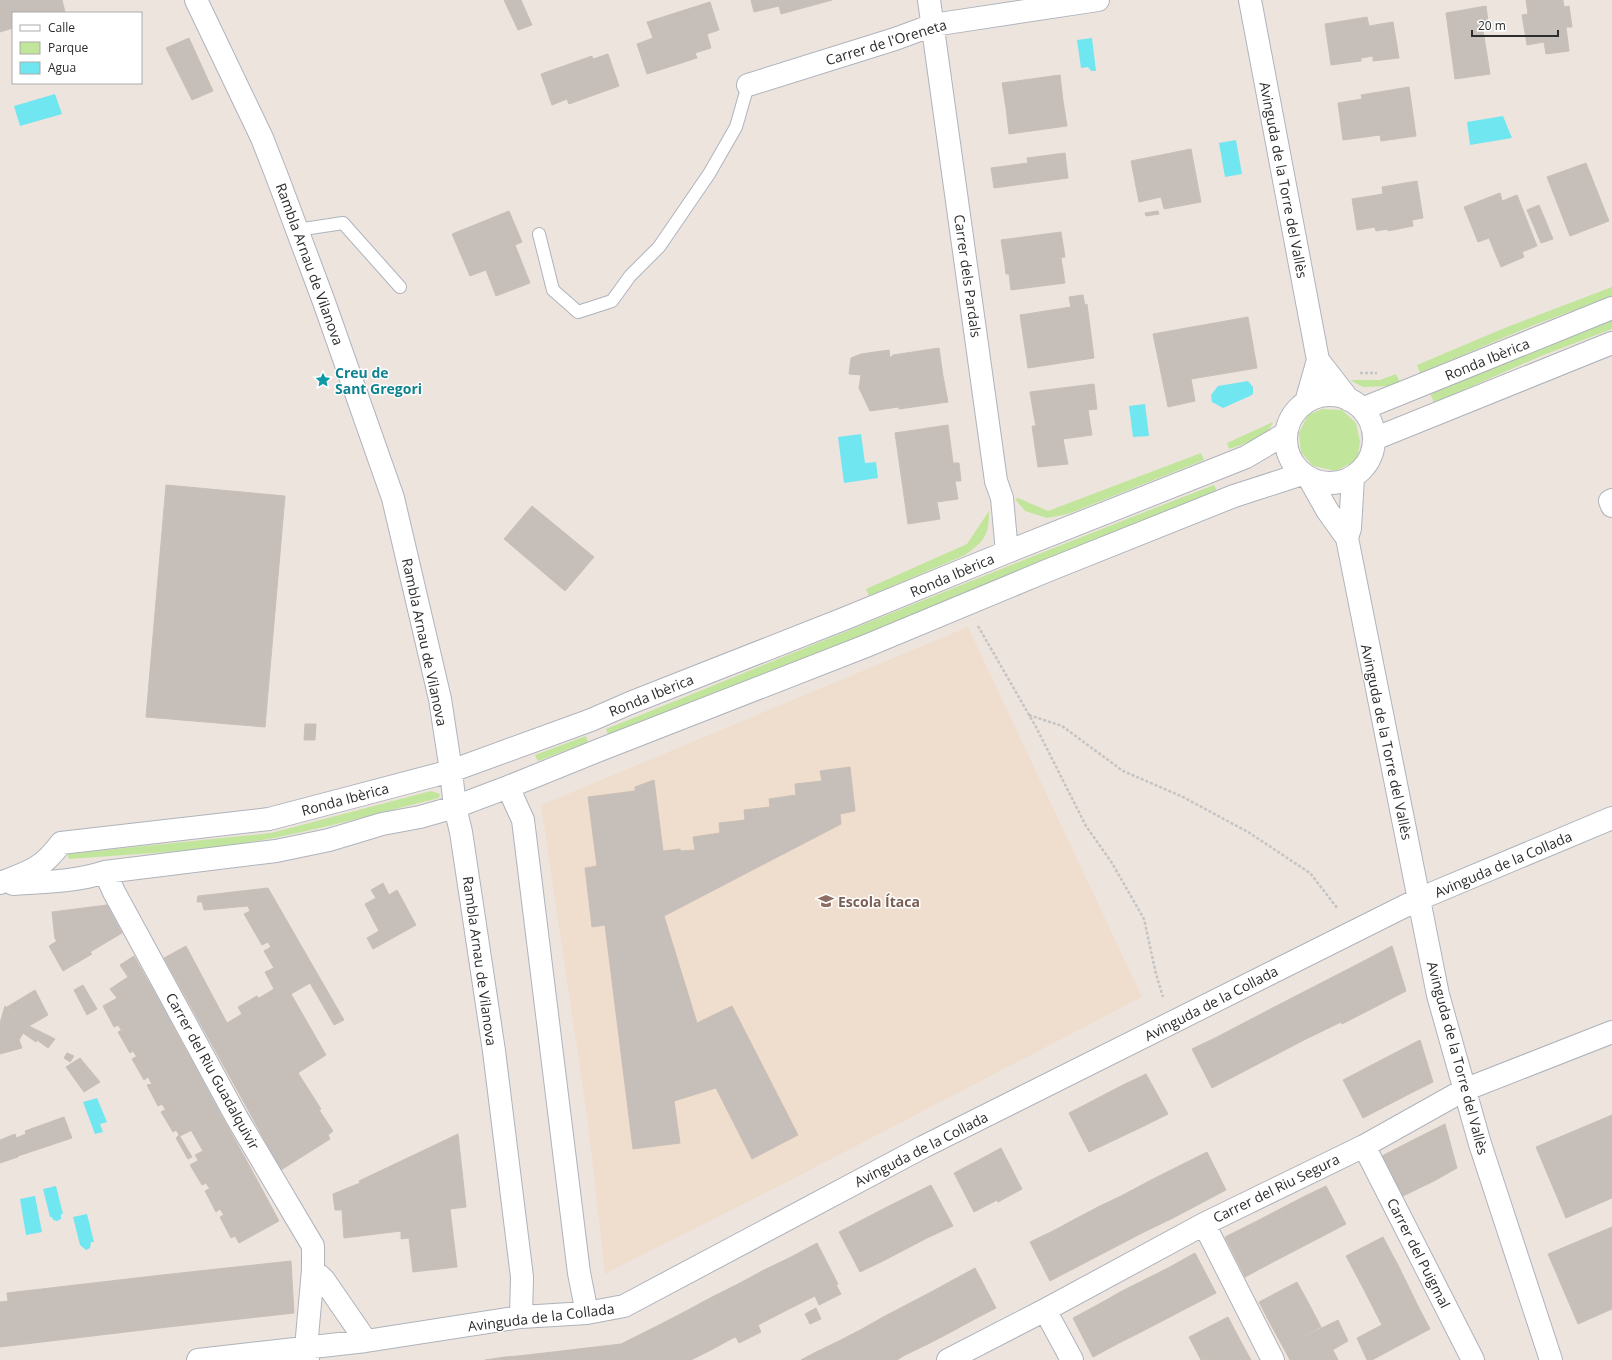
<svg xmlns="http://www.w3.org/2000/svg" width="1612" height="1360" font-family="'Open Sans',sans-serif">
  <rect width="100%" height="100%" fill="#ede4de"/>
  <path fill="#efdecd" d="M968,627L1142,997L783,1184L605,1274L588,1123L541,805Z"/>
  <path fill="#c1e59a" d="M1612,287V296L1534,325L1420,373L1417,365L1507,327Z
    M1612,319V329L1541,356L1434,403L1430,393Z
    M1396,374L1400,382L1390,386L1363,387L1350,380H1380Z
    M1322,409L1342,410L1356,423L1360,442L1357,460L1336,471L1313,466L1301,452L1299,433L1308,415Z
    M1273,422C1266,439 1245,443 1229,449L1227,443Z
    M1201,453L1204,460L1068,514L1047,518L1025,511L1015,499L1018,498L1048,511Z
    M1214,485L1217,491C1102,538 988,587 872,632C785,667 696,699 608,735L606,729C808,647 1010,564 1214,485Z
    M989,511C989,535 985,541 965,555L869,596L866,589L967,544Z
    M586,736L588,742L538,761L535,755Z
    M431,791L440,794L439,798C373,814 306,834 238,844C182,852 125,855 69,859L67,854L271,833Z"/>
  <path fill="#70e6f0" d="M1092,38L1096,71H1091L1088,67L1081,68L1077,40Z
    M55,94L62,114L20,126L14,106Z
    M1503,116L1512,138L1470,145L1467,122Z
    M1236,140L1242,174L1225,177L1219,143Z
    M1248,381L1253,387V394L1250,396L1223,408L1212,402L1211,395L1218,386Z
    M1145,404L1149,436L1133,437L1129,406Z
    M861,434L865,463L876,462L878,478L844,483L838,437Z
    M97,1098L107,1122L100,1124L103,1132L95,1134L83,1102Z
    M56,1186L63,1214H61V1219L57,1221L53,1220L52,1217H50L43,1189Z
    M35,1196L42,1232L26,1235L20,1199Z
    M87,1214L94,1242H91L90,1248L86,1250L80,1245L73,1217Z"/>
  <path fill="#c6bfb9" stroke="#c9bfb7" d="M0,0H62L65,12L13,13V28L0,32Z
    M504,0H521L532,25L518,30Z
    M751,0H832L781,14L779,6L754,12Z
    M1526,0H1563L1564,7L1569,6L1572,27H1566L1569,51L1546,54L1544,42L1527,45L1522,15L1528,14Z
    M710,2L719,30L707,34L711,48L695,53L697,58L647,74L637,44L653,38L647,22Z
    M1486,6L1489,29L1483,30L1490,74L1455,79L1446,13Z
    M1367,17L1369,26L1393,22L1399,58L1373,61V56L1361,58V61L1331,65L1325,24Z
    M189,38L213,91L192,100L166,48Z
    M608,54L619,86L569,104L567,99L552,105L541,74L592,56L593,59Z
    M1060,75L1063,101L1006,108L1002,83Z
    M1409,87L1416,136L1381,141L1380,135L1343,140L1338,103L1362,99L1361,95Z
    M1063,101L1067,126L1009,134L1006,108Z
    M1191,149L1201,202L1164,209L1161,197L1139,202L1131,161Z
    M1065,153L1068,178L994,188L991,168L1028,163L1027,158Z
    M1586,163L1609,221L1570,236L1547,177Z
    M1417,181L1423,218L1412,220L1413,226L1388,231V229L1376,231L1375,227L1357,230L1352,199L1383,194L1382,187Z
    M1500,193L1502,201L1517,195L1537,246L1522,252L1524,257L1501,267L1489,238L1478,242L1464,207Z
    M1539,205L1553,239L1541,243L1527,210Z
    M509,211L522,242L515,245L530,283L496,296L486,270L470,276L452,234Z
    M1158,211L1159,214L1146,216L1145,213Z
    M1061,232L1065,257L1005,265L1001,240Z
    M1061,258L1065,283L1011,290L1009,274H1006L1005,265Z
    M1083,295L1085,305L1087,304L1094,358L1028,368L1020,315L1071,307L1069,297Z
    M1248,317L1257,368L1191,379L1195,401L1168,407L1153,334Z
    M939,348L943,376L859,388L861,375L849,374L851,358L861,354L889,350L890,358L893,355Z
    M943,376L948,402L899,409V407L870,411L859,388Z
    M1094,384L1097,409L1034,416L1030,392Z
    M1088,410L1092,435L1063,439L1068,464L1038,467L1032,426H1036L1034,416Z
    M948,425L953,463H959L961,481H955L958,499L937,502L940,519L908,524L895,433Z
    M166,485L285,496L265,727L146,717Z
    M532,506L594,557L565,591L504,539Z
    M305,724H316L315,740H304Z
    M850,767L855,811L840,814L841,824L664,916L697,1023L732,1006L798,1135L752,1159L716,1088L674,1101L680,1143L633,1149L605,925L592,927L585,868L597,866L588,797L635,791V787L654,780L663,851L680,849L681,851L695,850L693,837L720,833L719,823L745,820L744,810L770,807L769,799L796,795L795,784L822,781L820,771Z
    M383,883L389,895L397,890L416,925L373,949L367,938L379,931L365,904L376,898L371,890Z
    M268,888L344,1020L334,1025L310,983L291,994L326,1055L246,1106L164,958L186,946L227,1023L242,1014L238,1007L257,996L261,1002L259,998L274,989L265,972L274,968L264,951L271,947L268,942L262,945L244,914L250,911L248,906L204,910L202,902H197L198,896Z
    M107,905L122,933L90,952L92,954L63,971L49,946L57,941L55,939L52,912Z
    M1392,946L1406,991L1381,1004L1360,963Z
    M134,956L148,981L117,998L110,989L128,977L120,965Z
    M1360,963L1381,1004L1342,1024L1321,983Z
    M148,981L163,1007L122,1031L118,1025L114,1027L103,1006Z
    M1321,983L1341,1022L1304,1040L1284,1002Z
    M83,985L97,1009L87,1015L74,990Z
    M35,990L48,1015L29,1026L7,1007Z
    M1284,1002L1304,1040L1281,1052L1261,1014Z
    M5,1006L29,1026L55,1039L48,1048L37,1040L36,1042L23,1033L19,1040L22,1048L0,1054V1023Z
    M163,1007L177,1034L137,1057L133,1051L130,1053L118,1032Z
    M1261,1014L1281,1052L1258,1064L1238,1026Z
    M1238,1026L1258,1064L1235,1076L1215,1038Z
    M177,1034L192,1061L152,1084L148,1077L144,1080L132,1059Z
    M1215,1038L1235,1076L1212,1088L1192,1049Z
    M1420,1040L1433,1082L1409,1094L1389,1056Z
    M67,1053L74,1056L70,1062L64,1058Z
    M1389,1056L1409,1094L1386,1106L1366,1068Z
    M80,1058L100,1082L84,1092L66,1067Z
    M192,1061L206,1087L166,1110L162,1104L158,1106L147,1085L152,1084Z
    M1366,1068L1386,1106L1363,1118L1343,1080Z
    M298,1073L321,1109L266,1143L246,1106Z
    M1146,1074L1168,1114L1144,1126L1123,1085Z
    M1123,1085L1144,1126L1089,1152L1069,1113Z
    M206,1087L221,1115L180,1136L176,1130L173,1132L161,1112Z
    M319,1110L333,1131L328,1135L330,1139L281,1170L266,1143Z
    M221,1115L235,1140L198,1160L195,1155L203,1151L191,1130Z
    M1612,1115V1198L1566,1218L1536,1147Z
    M64,1117L72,1138L18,1156V1157L0,1163V1140L15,1134L16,1138L26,1134L25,1131Z
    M1445,1124L1457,1168L1434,1181L1413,1140Z
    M458,1134L466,1207L450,1209L457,1267L413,1272L409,1238L401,1239V1231L344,1238L342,1210H335L333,1194L360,1183L359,1181Z
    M179,1135L192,1157L188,1159L176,1138Z
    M235,1140L250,1167L210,1189L206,1183L202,1185L190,1165Z
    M1413,1140L1434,1181L1401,1197L1380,1157Z
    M1001,1148L1022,1189L998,1202L977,1161Z
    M1207,1152L1226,1190L1173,1218L1153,1179Z
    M977,1161L997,1200L974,1212L954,1173Z
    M250,1167L264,1193L224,1215L220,1209L216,1212L205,1191Z
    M1153,1179L1173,1218L1142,1233L1123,1195Z
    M931,1185L953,1226L929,1237L907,1197Z
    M1326,1186L1346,1224L1323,1236L1303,1197Z
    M264,1193L279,1221L239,1243L235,1236L231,1238L220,1217Z
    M1123,1195L1142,1233L1119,1245L1100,1206Z
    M907,1197L929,1237L906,1249L885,1208Z
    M1303,1197L1323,1236L1300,1248L1280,1209Z
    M1100,1206L1119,1245L1096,1257L1077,1218Z
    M885,1208L906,1249L883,1261L862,1220Z
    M1280,1209L1300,1248L1273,1262L1253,1223Z
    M1077,1218L1096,1257L1073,1269L1053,1231Z
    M862,1220L883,1261L860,1272L839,1232Z
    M1253,1223L1273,1262L1245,1277L1225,1237Z
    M1612,1227V1309L1578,1324L1548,1254Z
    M1053,1231L1073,1269L1050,1281L1030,1242Z
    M1383,1237L1399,1267L1362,1286L1346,1256Z
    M817,1243L838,1284L836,1285L841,1294L819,1305L815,1296L811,1298L791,1257Z
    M1195,1253L1216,1293L1189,1307L1168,1268Z
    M791,1257L811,1298L785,1311L764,1270Z
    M291,1261L294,1313L168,1327L162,1275Z
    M1399,1267L1418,1306L1382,1325L1362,1286Z
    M975,1268L996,1308L973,1320L953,1280Z
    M1168,1268L1189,1307L1166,1319L1146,1279Z
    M764,1270L785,1311L760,1324L738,1284Z
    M162,1275L168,1327L0,1347V1302L8,1301L7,1293Z
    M1146,1279L1166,1319L1143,1331L1122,1291Z
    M953,1280L973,1320L951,1332L931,1292Z
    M1297,1282L1309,1304L1271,1325L1259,1302Z
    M738,1284L760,1324L758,1325L761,1332L739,1343L736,1337L733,1338L712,1297Z
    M1122,1291L1143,1331L1119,1343L1099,1304Z
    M931,1292L951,1332L928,1344L908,1304Z
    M712,1297L733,1338L709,1351L686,1311Z
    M908,1304L928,1344L905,1355L885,1316Z
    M1099,1304L1119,1343L1093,1357L1073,1318Z
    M1309,1304L1321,1327L1283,1347L1271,1325Z
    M1418,1306L1430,1329L1372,1360H1367L1357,1338Z
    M816,1308L821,1319L810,1324L805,1314Z
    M686,1311L709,1351L691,1360H678L659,1325Z
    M885,1316L905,1355L897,1360H877L862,1329Z
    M1228,1317L1240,1340L1201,1360L1189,1337Z
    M1338,1320L1348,1341L1315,1360H1290L1283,1347Z
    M659,1325L678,1360H645L633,1338Z
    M862,1329L877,1360H849L839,1341Z
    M633,1338L645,1360H605L604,1346L621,1344Z
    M1240,1340L1251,1360H1201L1208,1357Z
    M839,1341L849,1360H820L816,1352Z
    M604,1346L605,1360H579L578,1349Z
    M578,1349L579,1360H554L553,1352Z
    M1333,1350L1338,1360H1315Z
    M553,1352L554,1360H518V1356Z
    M816,1352L820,1360H801Z
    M518,1356V1360H485L505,1357Z"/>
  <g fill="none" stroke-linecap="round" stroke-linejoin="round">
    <defs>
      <path id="lane" d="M297,230L343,223L400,287
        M539,234L553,290L578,312L612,301L630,276L659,247L709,174L736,127L748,85"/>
      <path id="street" d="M196,0L262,138L278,179L324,302L393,498L440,699L451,771L455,807L461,832L494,1051L522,1277L521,1317
        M929,0L996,481L1002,498L1007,552
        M1250,0L1318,360L1349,400
        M748,85L895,39L933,25L1098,0
        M1286 439a44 44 0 1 1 88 0a44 44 0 1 1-88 0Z
        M1306,402L1318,360
        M1362,409L1612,308
        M1374,439L1612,343
        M1309,478L1327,510L1347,538L1438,995L1480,1144L1551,1360
        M1612,500L1610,501L1612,506
        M1347,538L1350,528L1353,477
        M508,787L523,820L579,1273L587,1313
        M105,872L114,892L237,1118L313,1246V1270L306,1348L308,1360
        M0,883C29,872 42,869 61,843L269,819L451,771L591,720L630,703L846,618L1007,552L1246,457L1285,434
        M13,884C44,882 75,882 105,872L276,851L329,840L382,824L420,817L455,807L508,787L602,749L866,646L1044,572L1234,496L1302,474
        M1364,1146L1473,1360
        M1204,1224L1273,1360
        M313,1270L324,1280L366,1341
        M1045,1310L1072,1360
        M198,1360L366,1341L521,1317L587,1313L624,1306L923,1147L1419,899L1612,818
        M948,1360L1045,1310L1204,1224L1364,1146L1464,1090L1612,1032"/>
    </defs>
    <use href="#lane" stroke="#aeb3bc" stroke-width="14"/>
    <use href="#street" stroke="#aeb3bc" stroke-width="24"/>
    <path stroke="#c4c4c4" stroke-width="2.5" stroke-dasharray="3 2" stroke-linecap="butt" d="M1360,373H1377
      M978,626L1036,727L1086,826L1112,863L1144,919L1156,974L1163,997
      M1029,715L1062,726L1123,771L1183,797L1248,832L1310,873L1338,909"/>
    <use href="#lane" stroke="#fff" stroke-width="12"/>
    <use href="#street" stroke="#fff" stroke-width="22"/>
  </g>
  <defs>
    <symbol id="sight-bare" viewBox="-9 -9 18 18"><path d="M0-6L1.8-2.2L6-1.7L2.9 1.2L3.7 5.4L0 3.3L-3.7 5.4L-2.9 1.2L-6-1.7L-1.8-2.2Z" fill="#0f9aa8" stroke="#fff" stroke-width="2.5" paint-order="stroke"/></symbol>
    <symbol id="school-bare" viewBox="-9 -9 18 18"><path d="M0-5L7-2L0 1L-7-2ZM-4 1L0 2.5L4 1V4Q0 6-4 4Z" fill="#8d6e63" stroke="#fff" stroke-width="2.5" paint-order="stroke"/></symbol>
  </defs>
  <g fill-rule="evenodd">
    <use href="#sight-bare" x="312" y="369" width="22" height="22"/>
    <use href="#school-bare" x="815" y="890" width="22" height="22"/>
  </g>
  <g text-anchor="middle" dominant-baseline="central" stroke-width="3" stroke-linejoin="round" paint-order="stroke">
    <g font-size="14" fill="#2c2c2c" stroke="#fff">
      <text transform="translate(886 42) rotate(-17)">Carrer de l'Oreneta</text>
      <text transform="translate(1284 180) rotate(79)">Avinguda de la Torre del Vallès</text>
      <text transform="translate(310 264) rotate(70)">Rambla Arnau de Vilanova</text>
      <text transform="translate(968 276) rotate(82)">Carrer dels Pardals</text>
      <text transform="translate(1487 359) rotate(-22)">Ronda Ibèrica</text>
      <text transform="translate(952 575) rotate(-23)">Ronda Ibèrica</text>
      <text transform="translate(425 642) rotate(78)">Rambla Arnau de Vilanova</text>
      <text transform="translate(651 695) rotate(-22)">Ronda Ibèrica</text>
      <text transform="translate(1387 742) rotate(78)">Avinguda de la Torre del Vallès</text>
      <text transform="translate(345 799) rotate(-15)">Ronda Ibèrica</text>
      <text transform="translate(1503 864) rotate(-23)">Avinguda de la Collada</text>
      <text transform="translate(480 961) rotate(82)">Rambla Arnau de Vilanova</text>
      <text transform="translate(1211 1003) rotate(-27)">Avinguda de la Collada</text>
      <text transform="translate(1458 1058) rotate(75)">Avinguda de la Torre del Vallès</text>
      <text transform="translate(213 1071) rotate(61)">Carrer del Riu Guadalquivir</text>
      <text transform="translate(921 1149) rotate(-27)">Avinguda de la Collada</text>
      <text transform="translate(1276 1188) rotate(-26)">Carrer del Riu Segura</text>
      <text transform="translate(1419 1253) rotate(63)">Carrer del Puigmal</text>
      <text transform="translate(541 1317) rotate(-7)">Avinguda de la Collada</text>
    </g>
    <g font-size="14" font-weight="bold" fill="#0d838f" stroke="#fff" text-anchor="start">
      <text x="335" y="372">Creu de<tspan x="335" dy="16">Sant Gregori</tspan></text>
    </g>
    <g font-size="14" font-weight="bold" fill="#785e54" stroke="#fff" text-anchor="start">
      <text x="838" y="901">Escola Ítaca</text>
    </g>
  </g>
  <rect x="12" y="12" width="130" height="72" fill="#ffffff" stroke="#ababab"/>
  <rect x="20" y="25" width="20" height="6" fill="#ffffff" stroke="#ababab"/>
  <text x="48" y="32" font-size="12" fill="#2c2c2c">Calle</text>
  <rect x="20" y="42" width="20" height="12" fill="#c1e59a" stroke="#ababab"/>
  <text x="48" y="52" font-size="12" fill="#2c2c2c">Parque</text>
  <rect x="20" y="62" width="20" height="12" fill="#70e6f0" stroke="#ababab"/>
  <text x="48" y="72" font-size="12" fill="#2c2c2c">Agua</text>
  <path d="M1472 30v6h86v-6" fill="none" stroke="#2c2c2c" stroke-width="2"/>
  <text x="1478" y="30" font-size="12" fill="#2c2c2c" stroke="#ffffff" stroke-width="3" paint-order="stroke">20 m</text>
</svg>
